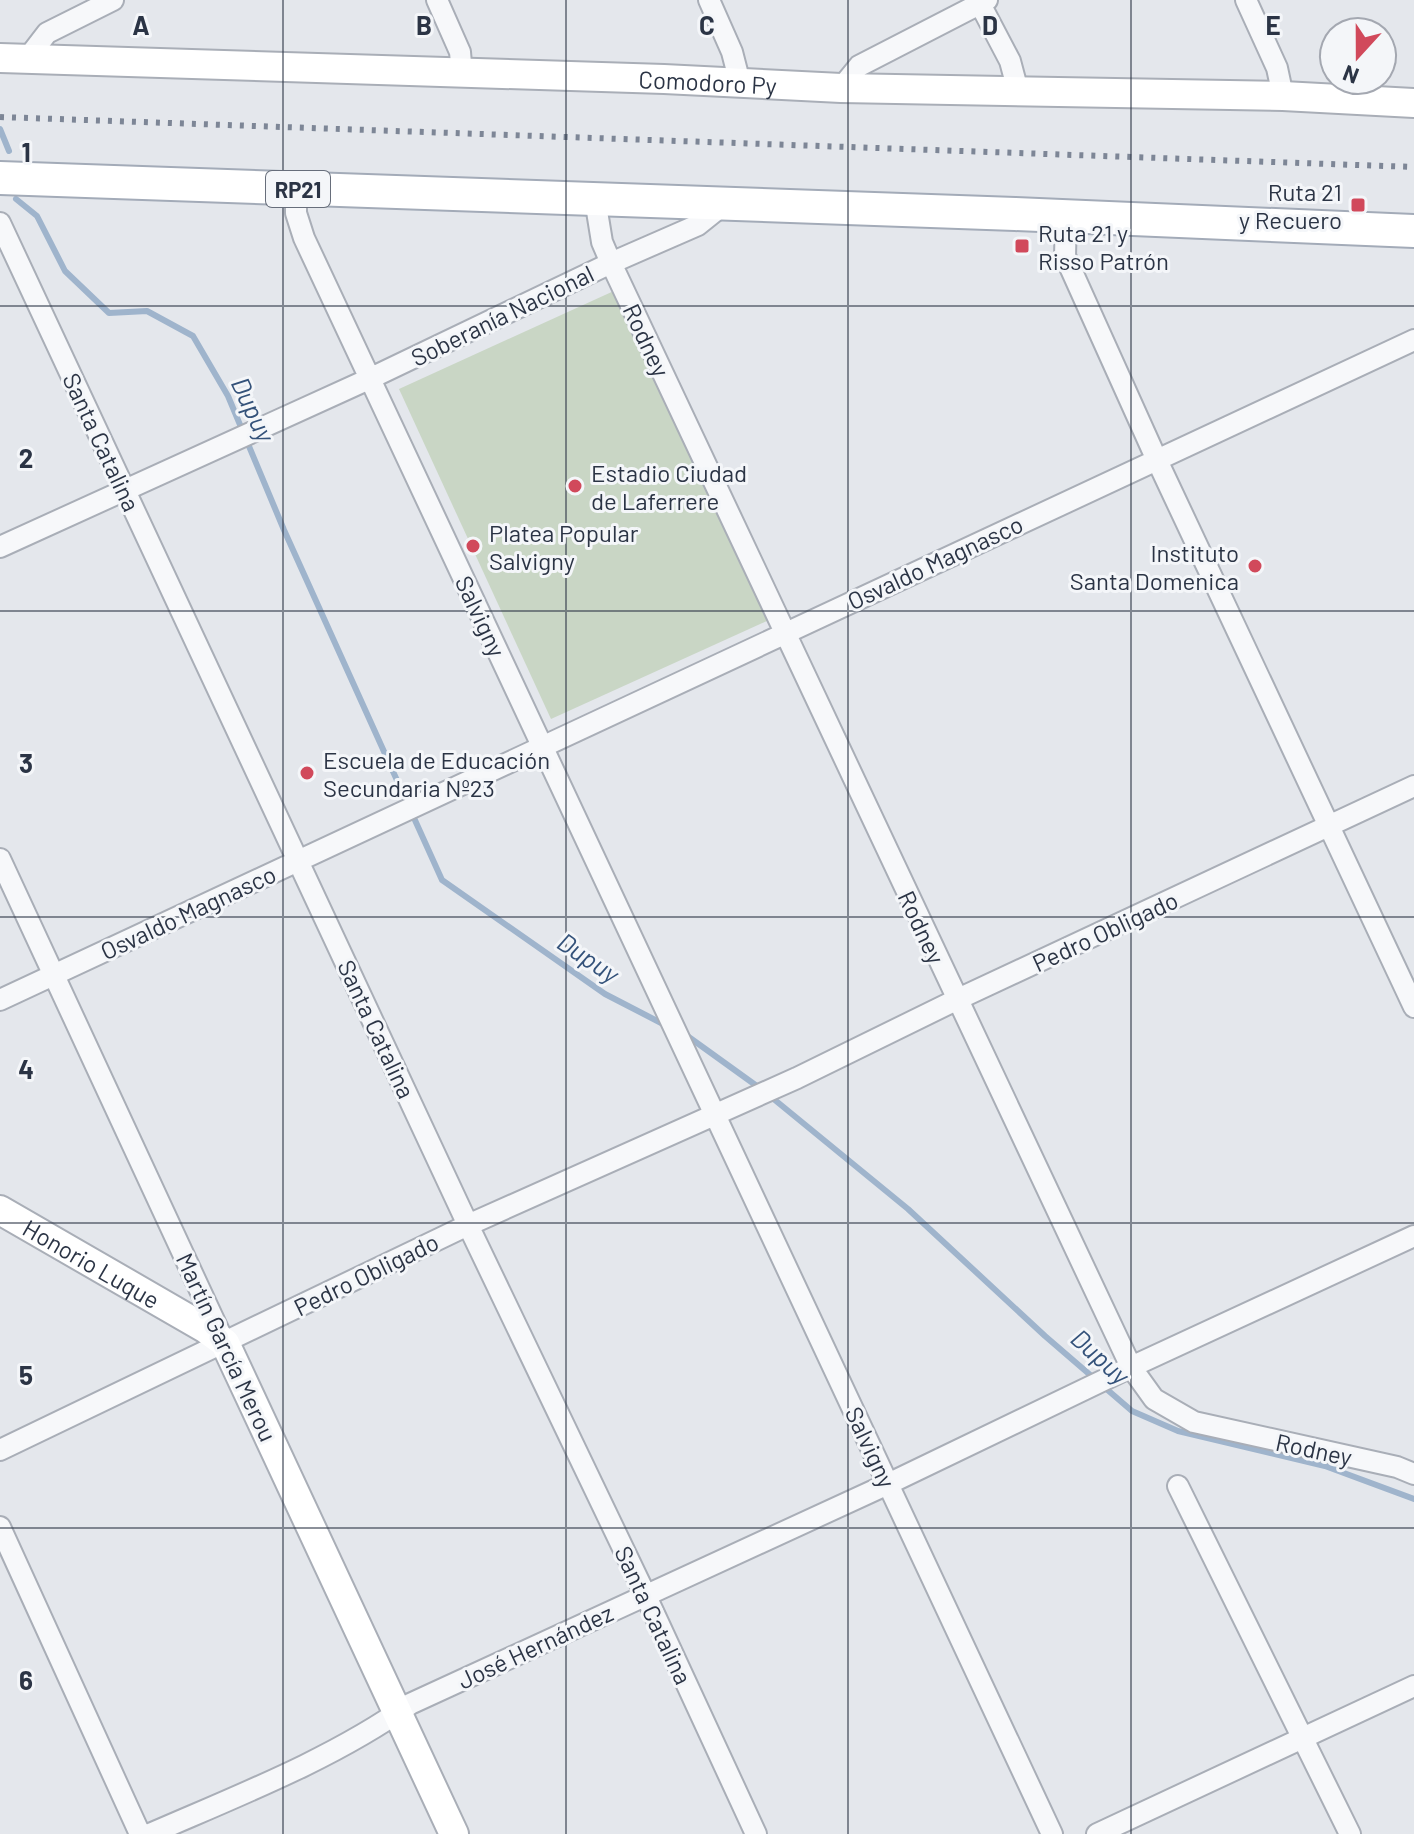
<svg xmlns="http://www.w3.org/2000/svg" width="1414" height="1834" font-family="Barlow,sans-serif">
  <rect width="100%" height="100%" fill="#e4e7ec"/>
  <path fill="#c9d6c5" d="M616,290L769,620L551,719L399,389Z"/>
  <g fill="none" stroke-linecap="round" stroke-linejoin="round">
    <path stroke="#9fb4cc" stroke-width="6" d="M0,129L9,151
      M16,199L37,216L65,271L109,313L147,311L193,336L228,396L284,530L442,880L605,994L665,1025
      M686,1035L761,1089
      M770,1096L908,1209L1045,1336L1132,1411L1178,1431L1325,1466L1414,1499"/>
    <defs>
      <path id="street" d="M437,0L460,52L462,75
        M709,0L732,52L740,83
        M978,0L1010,61L1018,91
        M1246,0L1277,68L1283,96
        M27,59L47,33L113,0
        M841,88L859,66L987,0
        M296,189V213L304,238L1052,1834
        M595,199L602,242L611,263L1131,1367L1154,1399L1194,1422L1397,1467L1414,1474
        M1066,217L1065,256L1156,458L1414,1007
        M0,223L468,1225L645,1594L756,1834
        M0,547L369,379L611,263L698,225L723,205
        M0,859L224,1342
        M0,1000L1414,340
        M0,1450L468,1225L797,1078L956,1000L1414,786
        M1178,1486L1350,1834
        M0,1527L140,1834
        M150,1834C237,1796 333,1759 410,1704L888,1484L1131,1367L1414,1236
        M1097,1834L1414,1686"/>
      <g id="secondary">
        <path id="s1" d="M0,58L664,79L841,88L1283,96L1414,103"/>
        <path id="s2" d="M0,1210L206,1329L225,1343L454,1834"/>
      </g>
      <path id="primary" d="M0,178L1015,214L1414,231"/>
    </defs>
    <use href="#street" stroke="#a9aeb7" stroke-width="24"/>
    <use href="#secondary" stroke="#a9aeb7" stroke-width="32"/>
    <use href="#primary" stroke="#a3abb8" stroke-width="36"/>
    <use href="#street" stroke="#f7f8fa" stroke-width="20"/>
    <use href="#secondary" stroke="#fff" stroke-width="28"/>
    <use href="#primary" stroke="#fff" stroke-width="32"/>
    <path stroke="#7d8696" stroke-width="6" stroke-dasharray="4 8" stroke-linecap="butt" d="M0,117L1414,167"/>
  </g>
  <path fill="none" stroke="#2b3445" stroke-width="2" stroke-opacity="0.55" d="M283,0V1834M566,0V1834M848,0V1834M1131,0V1834M0,306H1414M0,611H1414M0,917H1414M0,1223H1414M0,1528H1414"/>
  <g fill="#d1495b" stroke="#f4f6f9" stroke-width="3">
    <rect x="1350" y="197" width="16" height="16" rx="4"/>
    <rect x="1014" y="238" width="16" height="16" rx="4"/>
    <circle cx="575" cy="486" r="8"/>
    <circle cx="473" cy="546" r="8"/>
    <circle cx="1255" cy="566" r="8"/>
    <circle cx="307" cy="773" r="8"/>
  </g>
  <g text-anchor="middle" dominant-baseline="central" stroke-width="6" stroke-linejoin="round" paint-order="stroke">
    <rect fill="#f4f6f9" stroke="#676e7b" stroke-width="2" x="266" y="171" width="64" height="36" rx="6"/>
    <g font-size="22" font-weight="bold" fill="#2b3445">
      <text x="298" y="189">RP21</text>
    </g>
    <g font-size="24" fill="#2b3445" stroke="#f4f6f9">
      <text stroke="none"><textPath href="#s1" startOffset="708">Comodoro Py</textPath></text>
      <text transform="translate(502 315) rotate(-26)">Soberanía Nacional</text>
      <text transform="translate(647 340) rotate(65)">Rodney</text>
      <text transform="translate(102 442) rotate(65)">Santa Catalina</text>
      <text transform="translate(935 562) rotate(-25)">Osvaldo Magnasco</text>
      <text transform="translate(481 616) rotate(65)">Salvigny</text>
      <text transform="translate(188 912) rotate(-25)">Osvaldo Magnasco</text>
      <text transform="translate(922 927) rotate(65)">Rodney</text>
      <text transform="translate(1105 931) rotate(-25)">Pedro Obligado</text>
      <text transform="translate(377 1029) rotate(65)">Santa Catalina</text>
      <text stroke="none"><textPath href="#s2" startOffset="106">Honorio Luque</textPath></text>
      <text transform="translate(366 1274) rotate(-26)">Pedro Obligado</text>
      <text transform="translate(227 1347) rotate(65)">Martín García Merou</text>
      <text transform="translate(871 1447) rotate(65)">Salvigny</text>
      <text transform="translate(1314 1449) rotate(12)">Rodney</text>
      <text transform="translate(654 1615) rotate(65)">Santa Catalina</text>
      <text transform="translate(535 1646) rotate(-25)">José Hernández</text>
    </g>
    <g font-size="24" fill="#2b3445" stroke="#f4f6f9" text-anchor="start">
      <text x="1342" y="191" text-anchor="end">Ruta 21<tspan x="1342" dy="28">y Recuero</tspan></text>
      <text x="1038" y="232">Ruta 21 y<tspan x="1038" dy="28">Risso Patrón</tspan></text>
      <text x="591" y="472">Estadio Ciudad<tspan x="591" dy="28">de Laferrere</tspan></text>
      <text x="489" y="532">Platea Popular<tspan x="489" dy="28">Salvigny</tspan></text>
      <text x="1239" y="552" text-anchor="end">Instituto<tspan x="1239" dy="28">Santa Domenica</tspan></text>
      <text x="323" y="759">Escuela de Educación<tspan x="323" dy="28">Secundaria Nº23</tspan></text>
    </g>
    <g font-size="26" font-style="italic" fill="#34527a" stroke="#f4f6f9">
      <text transform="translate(254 409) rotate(65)">Dupuy</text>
      <text transform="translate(589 957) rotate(34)">Dupuy</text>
      <text transform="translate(1101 1356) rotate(42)">Dupuy</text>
    </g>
  </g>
  <g font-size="26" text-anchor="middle" font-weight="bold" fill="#2b3445" stroke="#f4f6f9" stroke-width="6" stroke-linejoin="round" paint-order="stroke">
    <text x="141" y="35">A</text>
    <text x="424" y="35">B</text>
    <text x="707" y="35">C</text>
    <text x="990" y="35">D</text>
    <text x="1273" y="35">E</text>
    <text x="26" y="162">1</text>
    <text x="26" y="468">2</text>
    <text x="26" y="773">3</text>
    <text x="26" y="1079">4</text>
    <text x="26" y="1385">5</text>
    <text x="26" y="1690">6</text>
  </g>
  <g transform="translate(1358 56) rotate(201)"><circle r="38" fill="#f4f6f9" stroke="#a4a8b1" stroke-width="2"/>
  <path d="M0-6L14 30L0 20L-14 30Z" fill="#d1495b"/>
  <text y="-12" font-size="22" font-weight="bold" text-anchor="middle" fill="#2b3445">N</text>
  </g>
</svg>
